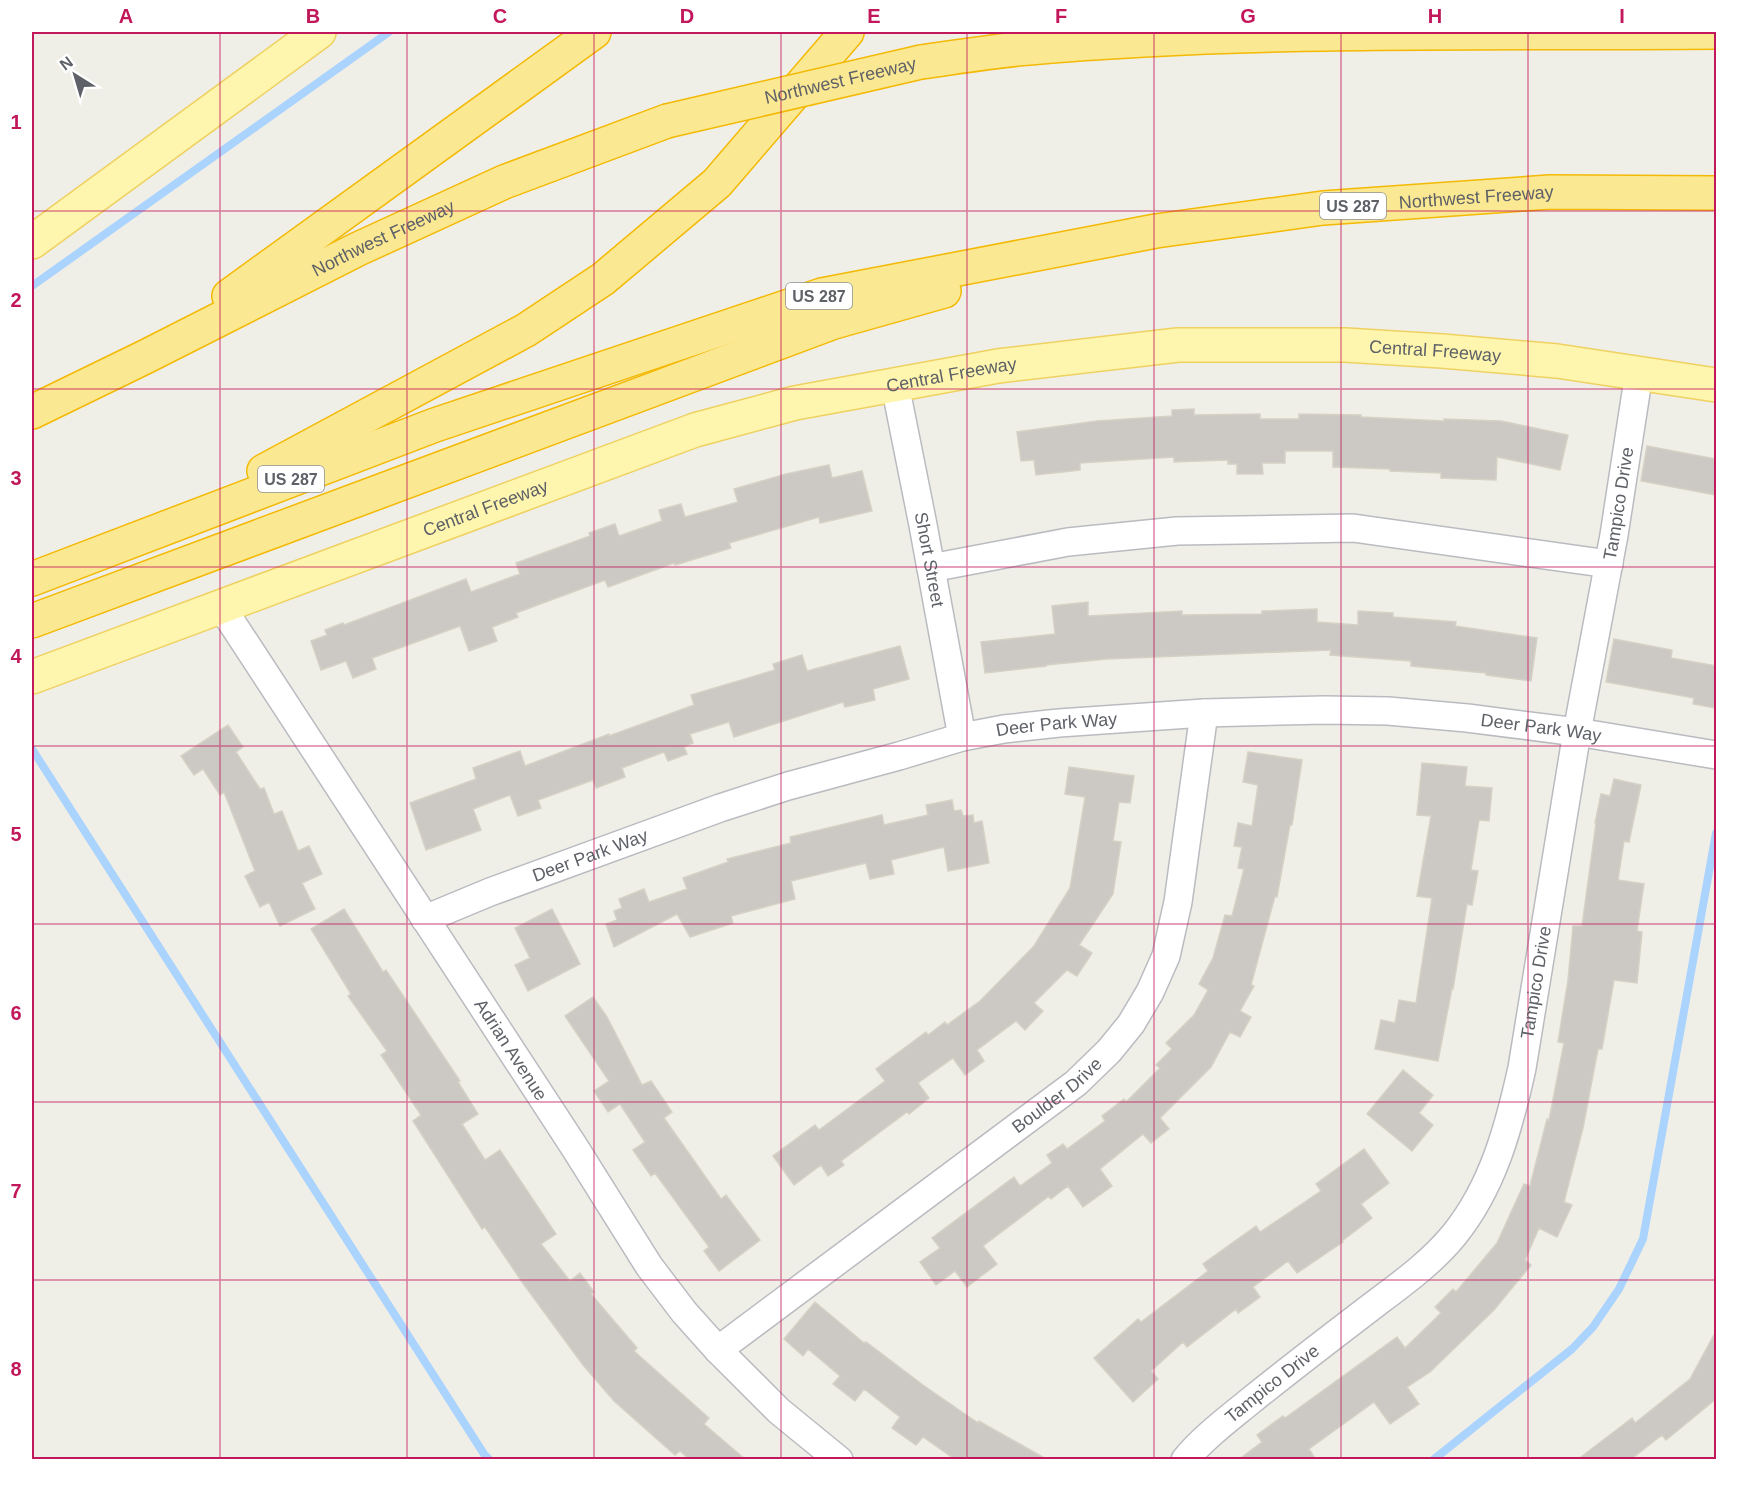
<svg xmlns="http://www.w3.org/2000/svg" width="1748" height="1491" font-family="Helvetica,sans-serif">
  <rect width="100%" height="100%" fill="#f0efe7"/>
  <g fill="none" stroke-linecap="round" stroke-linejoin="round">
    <path stroke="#aad3fd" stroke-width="8" d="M32,286L389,32
      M32,749L484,1454L490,1460
      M1433,1460L1572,1349L1593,1327L1619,1289L1643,1239L1716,833"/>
  </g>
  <path fill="#ccc9c4" stroke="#d5d1c5" stroke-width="1.5" d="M1194,409V415L1260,414V419H1299V414L1361,415V417L1444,421V419L1501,421L1568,435L1560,470L1497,457L1496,480L1441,478V473L1390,471V469L1333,467V451H1285V463H1262L1263,474H1237V464H1228V460L1174,462V457L1080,463V470L1036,475L1034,460L1021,461L1017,432L1097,421L1172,416V410Z
    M1647,446L1716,459V495L1641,481Z
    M829,465L832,478L862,471L872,511L820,523L819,517L729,543L731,548L675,565L674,563L608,587L605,580L516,613L518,617L492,627L497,641L469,651L460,626L372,658L376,669L353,678L346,661L321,670L311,641L327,635L325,630L343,623L344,625L466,579L471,592L520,574L516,563L590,536L589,533L615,524L619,536L662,521L659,510L681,504L685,517L738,502L734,489L786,474Z
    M1088,602V616L1182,611V615L1262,614V611L1317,609V622L1358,625V611L1393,613V617L1456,622L1455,626L1537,638L1531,681L1486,675V673L1411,666V661L1330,655L1331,650L1107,659L1046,665V666L985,673L981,642L1055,634L1052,606Z
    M1614,639L1672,650L1671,658L1716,666V708L1693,704L1694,698L1606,682Z
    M900,646L909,679L873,689L875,700L845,707L843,702L734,737L729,722L690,734L693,743L684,747L687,754L668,761L664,752L622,768L625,777L596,788L593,780L538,800L541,808L518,816L510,795L473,809L481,830L426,850L410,803L476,779L473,768L520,751L525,766L609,734V736L694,705L691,695L775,670L773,664L802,655L807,671Z
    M228,725L243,747L236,752L260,789L264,788L274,814L282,811L298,851L309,846L322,874L302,883L315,909L280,926L269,902L260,907L245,876L255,871L224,792L220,795L203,769L194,775L181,756Z
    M1248,752L1302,760L1292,825H1290L1277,897L1275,896L1251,985L1254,986L1240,1011L1251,1017L1240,1037L1230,1032L1211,1067L1160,1118L1169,1129L1151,1143L1143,1134L1100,1169L1112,1186L1083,1207L1068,1186L1051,1199L1049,1196L983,1246L997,1264L967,1287L955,1271L936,1285L920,1262L940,1248L932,1238L1014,1177L1020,1186L1052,1163L1047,1155L1063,1144L1067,1149L1105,1121L1102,1116L1124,1099L1126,1102L1160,1068L1156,1065L1172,1049L1166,1043L1194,1015L1208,990L1199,984L1213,958L1225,915L1232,916L1244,869L1238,868L1242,847L1234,846L1238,823L1252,826L1258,785L1243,782Z
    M1422,763L1467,767L1465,786L1492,788L1489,821L1479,820L1471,870L1478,871L1472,905L1467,904L1453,989L1452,988L1438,1061L1375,1049L1381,1020L1395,1023L1399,1000L1416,1003L1432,898L1417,896L1431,816L1417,815Z
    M1069,767L1134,776L1130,803L1119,802L1113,841L1121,842L1113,894L1079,945L1092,953L1077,976L1067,970L1034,1003L1043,1011L1025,1030L1016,1021L977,1050L984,1061L965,1075L953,1058L918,1083L929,1098L909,1114L907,1112L841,1161L844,1165L828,1176L821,1165L794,1185L773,1156L815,1125L819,1130L885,1081L876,1069L926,1032L928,1035L945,1022L947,1025L980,1001L1034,946L1070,888L1085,797L1065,794Z
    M1614,779L1641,785L1629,842L1624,841L1618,880L1644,884L1637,931L1642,932L1637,983L1614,980L1602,1049H1598L1583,1128L1564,1202L1572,1205L1557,1237L1539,1228L1525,1260L1531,1265L1494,1310L1430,1372L1407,1387L1419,1404L1390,1424L1374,1402L1309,1449L1316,1460H1238L1262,1442L1257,1435L1283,1416L1285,1418L1397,1337L1405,1348L1441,1313L1435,1307L1453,1289L1456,1292L1497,1243L1524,1184L1530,1186L1547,1119L1549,1120L1564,1043L1558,1042L1568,980L1573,926H1582L1596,823H1595L1601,794L1610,796Z
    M952,800L954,811L961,810L963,816L973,815L974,823L982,821L989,863L948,871L944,847L891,860L894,874L870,879L866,863L791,881L795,899L731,916L733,923L690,937L677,914L614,947L606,924L617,920L614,911L622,908L619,899L644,889L649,902L687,889L683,878L728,862L727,859L791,843L790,837L882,815L884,825L928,815L926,805Z
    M344,909L383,972L386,970L460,1081L458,1082L478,1114L462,1124L485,1160L500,1150L556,1234L541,1244L570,1281L580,1273L594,1292L591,1294L637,1348L634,1351L709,1418L704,1424L746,1460H690L680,1451L675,1455L614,1401L583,1365L522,1282L485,1227L482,1229L413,1121L421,1115L381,1055L387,1051L348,996L351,994L311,929Z
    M552,909L580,964L528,991L515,965L530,958L515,928Z
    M593,997L607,1017L642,1085L651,1081L672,1112L664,1118L721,1199L726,1195L760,1240L719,1271L704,1251L709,1247L655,1173L651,1176L633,1150L645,1142L620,1104L608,1112L594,1091L609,1081L565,1016Z
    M1403,1070L1433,1095L1419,1113L1433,1125L1412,1151L1367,1114Z
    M1364,1149L1389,1183L1361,1204L1372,1218L1342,1241L1343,1242L1297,1273L1288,1261L1253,1287L1260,1297L1238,1313L1236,1309L1187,1347L1183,1342L1151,1371L1158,1379L1133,1402L1094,1358L1138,1319L1141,1322L1208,1271L1203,1264L1256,1226L1260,1232L1321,1191L1316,1184Z
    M815,1302L864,1343L866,1342L923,1385L978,1423L979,1421L1048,1460H956L923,1437L916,1445L892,1428L900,1417L864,1389L855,1401L833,1384L840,1376L808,1349L803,1356L784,1339Z
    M1716,1331V1399L1666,1440L1662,1435L1630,1460H1577L1632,1418L1635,1423L1690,1379Z"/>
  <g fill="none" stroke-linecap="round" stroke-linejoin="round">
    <defs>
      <g id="minor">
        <path id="s1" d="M895,385L923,525L962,737"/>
        <path d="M931,568L1068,542L1177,531L1353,528L1609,564"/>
        <path id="s2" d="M221,606L575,1148L649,1266L684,1312L718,1350L779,1411L839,1460"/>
        <path id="s3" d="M425,919L490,892L720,808L788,786L899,756L962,737L1004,729L1059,723L1204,713L1324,710L1388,711L1467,718L1577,732L1716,755"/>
        <path id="s4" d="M718,1350L1076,1083L1109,1051L1131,1024L1150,992L1166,956L1178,902L1204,713"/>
        <path id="s5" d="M1185,1460C1203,1438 1227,1420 1249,1402C1291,1368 1333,1336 1375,1304C1403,1283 1432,1262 1454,1235C1493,1187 1509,1127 1522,1068L1577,732L1614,535L1639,373"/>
      </g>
      <g id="major">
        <path d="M32,242L319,32"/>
        <path id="s6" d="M32,677L695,430L795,403L998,366L1178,345H1345L1442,351L1557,361L1716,385"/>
      </g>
      <g id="highway">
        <path d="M921,62C957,57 993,51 1029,48C1257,28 1487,34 1716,32"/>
        <path d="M229,296L594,32"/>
        <path id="s7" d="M32,412L145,357L358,249L504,182L667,121"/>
        <path d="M264,471L526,330L603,279L717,183L847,32"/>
        <path id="s8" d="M32,579L435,425L822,295L1156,231L1323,208L1550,192L1716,193"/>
        <path d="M32,621L834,322L944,291"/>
      </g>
    </defs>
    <use href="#minor" stroke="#b9bbc0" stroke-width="30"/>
    <use href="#major" stroke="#efd161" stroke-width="36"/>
    <use href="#highway" stroke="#f3b904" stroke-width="36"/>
    <use href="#minor" stroke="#fff" stroke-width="27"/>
    <use href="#major" stroke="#fef6ae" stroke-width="33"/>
    <use href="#highway" stroke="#fbe893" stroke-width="33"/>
    <defs>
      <g id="highway-bridge">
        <path id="s9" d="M667,121L921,62"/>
      </g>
    </defs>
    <use href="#highway-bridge" stroke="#f3b904" stroke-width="36" stroke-linecap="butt"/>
    <use href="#highway-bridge" stroke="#fbe893" stroke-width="33"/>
  </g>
  <path fill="none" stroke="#c2185b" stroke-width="1.5" stroke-opacity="0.55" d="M220,32V1460M407,32V1460M594,32V1460M781,32V1460M967,32V1460M1154,32V1460M1341,32V1460M1528,32V1460M32,211H1716M32,389H1716M32,567H1716M32,746H1716M32,924H1716M32,1102H1716M32,1280H1716"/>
  <g text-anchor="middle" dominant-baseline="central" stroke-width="4.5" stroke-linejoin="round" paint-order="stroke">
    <g fill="#fff" stroke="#8e9095" stroke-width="1.5">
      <rect x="1320" y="193" width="66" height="26" rx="4.5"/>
      <rect x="786" y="283" width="66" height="26" rx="4.5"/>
      <rect x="258" y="466" width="66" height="26" rx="4.5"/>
    </g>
    <g font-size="16" font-weight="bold" fill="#5e6167">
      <text x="1353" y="206">US 287</text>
      <text x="819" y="296">US 287</text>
      <text x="291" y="479">US 287</text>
    </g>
    <g font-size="18" fill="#5e6167" stroke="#fff">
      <text stroke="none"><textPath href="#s9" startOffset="178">Northwest Freeway</textPath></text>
      <text stroke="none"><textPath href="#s8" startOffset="1502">Northwest Freeway</textPath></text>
      <text stroke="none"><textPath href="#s7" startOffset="392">Northwest Freeway</textPath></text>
      <text stroke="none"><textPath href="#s6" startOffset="1456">Central Freeway</textPath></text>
      <text stroke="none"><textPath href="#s6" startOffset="970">Central Freeway</textPath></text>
      <text stroke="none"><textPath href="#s5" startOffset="1106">Tampico Drive</textPath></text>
      <text stroke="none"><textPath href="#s6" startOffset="484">Central Freeway</textPath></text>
      <text stroke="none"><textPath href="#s1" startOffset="178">Short Street</textPath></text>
      <text stroke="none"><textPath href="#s3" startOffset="663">Deer Park Way</textPath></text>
      <text stroke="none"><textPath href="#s3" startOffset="1149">Deer Park Way</textPath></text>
      <text stroke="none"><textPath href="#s3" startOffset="177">Deer Park Way</textPath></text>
      <text stroke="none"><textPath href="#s5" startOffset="620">Tampico Drive</textPath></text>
      <text stroke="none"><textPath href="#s2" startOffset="530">Adrian Avenue</textPath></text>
      <text stroke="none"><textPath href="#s4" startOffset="424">Boulder Drive</textPath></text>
      <text stroke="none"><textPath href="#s5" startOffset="116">Tampico Drive</textPath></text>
    </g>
  </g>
  <rect width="1748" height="1491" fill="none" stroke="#ffffff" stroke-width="66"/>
  <g transform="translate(75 75) rotate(323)" stroke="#ffffff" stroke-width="4.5" paint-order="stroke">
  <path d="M0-4.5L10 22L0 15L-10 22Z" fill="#5e6167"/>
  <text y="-9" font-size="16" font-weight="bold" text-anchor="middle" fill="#5e6167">N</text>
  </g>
  <rect x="33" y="33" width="1682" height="1425" fill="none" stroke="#c2185b" stroke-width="2"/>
  <g font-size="20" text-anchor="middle" font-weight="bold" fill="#c2185b">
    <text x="126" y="23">A</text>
    <text x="313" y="23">B</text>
    <text x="500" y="23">C</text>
    <text x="687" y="23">D</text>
    <text x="874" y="23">E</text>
    <text x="1061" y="23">F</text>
    <text x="1248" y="23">G</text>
    <text x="1435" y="23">H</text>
    <text x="1622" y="23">I</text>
    <text x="16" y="129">1</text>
    <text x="16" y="307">2</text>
    <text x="16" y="485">3</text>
    <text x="16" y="663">4</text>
    <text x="16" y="841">5</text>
    <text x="16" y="1020">6</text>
    <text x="16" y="1198">7</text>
    <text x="16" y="1376">8</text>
  </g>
</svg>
